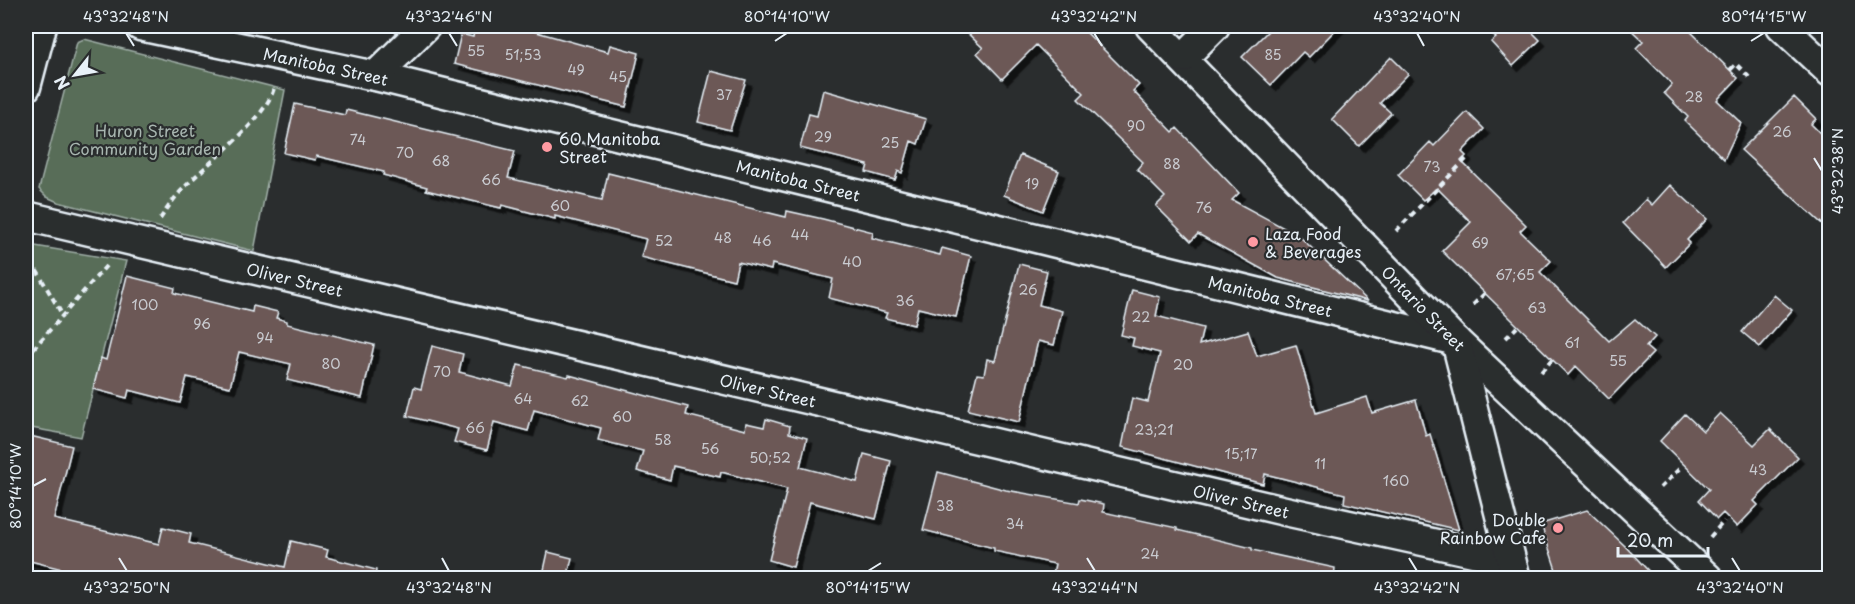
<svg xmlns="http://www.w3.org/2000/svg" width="1855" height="604" font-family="'Playpen Sans',sans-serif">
  <defs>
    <filter id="shadow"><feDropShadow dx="5.5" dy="5.5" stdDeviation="0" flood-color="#0009"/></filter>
  </defs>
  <rect width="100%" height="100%" fill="#2a2d2e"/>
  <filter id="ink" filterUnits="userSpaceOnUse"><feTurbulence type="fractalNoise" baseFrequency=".0167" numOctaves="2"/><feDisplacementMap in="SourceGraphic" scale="12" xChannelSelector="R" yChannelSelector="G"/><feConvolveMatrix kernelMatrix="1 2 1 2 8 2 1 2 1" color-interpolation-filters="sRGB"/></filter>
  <g filter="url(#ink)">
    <path fill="#596d58" stroke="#a0afa8" stroke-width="1.5" d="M84,39L285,90L254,251L58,202L47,197L39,189L77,42Z
      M29,245L126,261L81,437L26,427V260Z"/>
    <path fill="#6c5957" stroke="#e8f1f8" stroke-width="1.5" filter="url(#shadow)" d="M475,26L502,31L503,26H515L608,52L610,45L639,53L626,107L454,64L461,34L473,37Z
      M960,26H1080L1139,85L1133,91L1173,132L1177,128L1239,193L1232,200L1299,236L1368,301L1278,278L1198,234L1191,241L1156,206L1165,197L1137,169L1143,162L1078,99L1084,93L1036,45L1002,79L977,53L983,48Z
      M1273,26H1339L1309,57L1303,52L1271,85L1242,57Z
      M1485,26H1526L1540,40L1513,66L1491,42L1496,38Z
      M1627,26H1685L1738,78L1717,100L1741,123L1724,159L1685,121L1688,117L1664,93L1672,84L1636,48L1643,41Z
      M1391,57L1408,74L1380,103L1391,113L1359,146L1332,119Z
      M711,71L746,80L730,130L698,122Z
      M823,90L926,119L918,144L911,141L902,173L898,171L895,180L866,172L868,165L800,148L809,114L817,116Z
      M1794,97L1816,119L1811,124L1830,143V231L1741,150Z
      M295,104L345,115L346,110L515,151L508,178L602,200L608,173L786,217L787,211L823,219L873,232L872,238L940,255L942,248L971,256L956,317L918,308L914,325L885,318L887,313L829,298L833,279L772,264L771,270L738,262L734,280L641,257L646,239L555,216V219L502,205L501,208L426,190L427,187L383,175L384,172L316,156L315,160L284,153Z
      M1467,112L1484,129L1462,152L1466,156L1461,161L1526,225L1520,231L1551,261L1540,272L1609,341L1635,319L1655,337L1646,347L1653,353L1609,399L1576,366L1568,375L1442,251L1471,222L1437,188L1423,200L1398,175L1430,142L1434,146Z
      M1020,155L1059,171L1043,211L1004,195Z
      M1670,185L1707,219L1687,240L1690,243L1666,267L1623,223L1646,199L1652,205Z
      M1019,264L1047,271L1039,305L1062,311L1054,345L1038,341L1019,422L968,410L977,374L984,375L987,359L995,361Z
      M127,276L175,288L174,293L252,312L253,306L278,312L276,318L287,321V324L374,345L362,398L287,380L291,364L239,352L230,387L187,377L180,403L129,390L127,398L93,389L101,358L106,360Z
      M1132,290L1160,297L1156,316L1203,328L1199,345L1248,331L1257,356L1296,345L1316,413L1367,397L1372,413L1416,400L1426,436L1430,434L1459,530L1344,503L1345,494L1265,474L1263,484L1122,447L1132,398L1148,402L1160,353L1132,346L1134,338L1121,335Z
      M1774,295L1792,310L1760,347L1742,332Z
      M432,346L463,354L459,372L512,386L518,365L568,377L569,375L688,407L686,415L745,430L746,423L764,427L766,419L790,426L789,433L807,438L800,467L857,482L864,454L891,461L876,519L810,502L793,567L769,560L787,489L721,472L720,477L673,466L670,480L637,471L643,451L598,440L601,428L534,410L528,431L494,422L487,450L454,442L458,429L407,416L414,387L421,389Z
      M1720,413L1754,445L1770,429L1798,457L1754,501L1758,505L1737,527L1723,513L1717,519L1699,500L1709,489L1660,441L1685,414L1703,431Z
      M26,435L72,446L54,519L159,544L163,527L191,534L189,543L285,567L291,541L328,550L326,557L376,570L375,579H102L26,560Z
      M938,472L1006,490L1079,503L1080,499L1104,504L1103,512L1177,528V530L1252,548V550L1335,568L1334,579H1052L1055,564L994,551V548L923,530Z
      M1587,510L1625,546L1656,579H1559L1541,524Z
      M548,552L572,558L567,579H542Z"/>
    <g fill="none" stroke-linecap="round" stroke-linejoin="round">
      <defs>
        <g id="minor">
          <path id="s1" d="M140,26L375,76L1456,341"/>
          <path id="s2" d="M1150,26L1456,341L1708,578"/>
          <path d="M1781,26L1830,72"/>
          <path d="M1183,58L1215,26"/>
          <path d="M375,76L426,26"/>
          <path d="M26,87L42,26"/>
          <path id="s3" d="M26,216L1285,511L1510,560"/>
          <path d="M1456,341L1515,575"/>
        </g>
      </defs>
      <use href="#minor" stroke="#e8f1f8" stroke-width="33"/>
      <path stroke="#e8f1f8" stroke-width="4" stroke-dasharray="6 4.5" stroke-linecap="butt" d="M1730,70L1736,64L1751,79
        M1828,142L1830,140
        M160,219C167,209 174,198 183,189C208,161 266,122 275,85
        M1396,231L1469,156
        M26,252L63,316
        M1473,305L1486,292
        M1506,338L1517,327
        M26,357L106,266
        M1541,372L1552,360
        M1660,488L1680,468
        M1710,537L1724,521"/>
      <use href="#minor" stroke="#2a2d2e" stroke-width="28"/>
    </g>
  </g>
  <path fill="none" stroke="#e8f1f8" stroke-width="2" d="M126,33L134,46M449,33L457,46M1094,33L1102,46M1417,33L1424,46M775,41L787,33M1751,41L1764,33M1814,158L1822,171M33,486L46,479M119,558L127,571M442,558L449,571M1087,558L1095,571M1409,558L1417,571M1732,558L1740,571M868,571L881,563"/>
  <g fill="#ff9aa2" stroke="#2a2d2e" stroke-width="2">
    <circle cx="547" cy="147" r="6"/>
    <circle cx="1253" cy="242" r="6"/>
    <circle cx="1558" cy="528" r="6"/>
  </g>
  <g text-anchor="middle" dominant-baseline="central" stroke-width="4.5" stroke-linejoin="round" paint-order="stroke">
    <g font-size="14" fill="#c9cbd0">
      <text x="476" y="50">55</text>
      <text x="523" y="54">51;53</text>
      <text x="1273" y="54">85</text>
      <text x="576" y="69">49</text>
      <text x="618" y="76">45</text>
      <text x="724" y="94">37</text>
      <text x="1694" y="96">28</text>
      <text x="1136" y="125">90</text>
      <text x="1782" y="131">26</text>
      <text x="823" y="136">29</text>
      <text x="358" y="139">74</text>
      <text x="890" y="142">25</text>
      <text x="405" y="152">70</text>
      <text x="441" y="160">68</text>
      <text x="1172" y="163">88</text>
      <text x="1432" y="166">73</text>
      <text x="491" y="179">66</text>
      <text x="1032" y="183">19</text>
      <text x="560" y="205">60</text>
      <text x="1204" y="207">76</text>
      <text x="800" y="234">44</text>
      <text x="723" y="237">48</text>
      <text x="664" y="240">52</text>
      <text x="762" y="240">46</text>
      <text x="1480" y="242">69</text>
      <text x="852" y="261">40</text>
      <text x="1515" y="274">67;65</text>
      <text x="1028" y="289">26</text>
      <text x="905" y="300">36</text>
      <text x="145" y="304">100</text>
      <text x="1537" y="307">63</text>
      <text x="1141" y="316">22</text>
      <text x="202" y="323">96</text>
      <text x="265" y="337">94</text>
      <text x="1572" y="342">61</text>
      <text x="1618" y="360">55</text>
      <text x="331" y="363">80</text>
      <text x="1183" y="364">20</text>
      <text x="442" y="371">70</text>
      <text x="523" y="398">64</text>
      <text x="580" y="400">62</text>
      <text x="622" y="416">60</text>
      <text x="475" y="427">66</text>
      <text x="1154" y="429">23;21</text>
      <text x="663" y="439">58</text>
      <text x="710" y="448">56</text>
      <text x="1241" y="453">15;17</text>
      <text x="770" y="457">50;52</text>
      <text x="1320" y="463">11</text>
      <text x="1758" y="469">43</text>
      <text x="1396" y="480">160</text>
      <text x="945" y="505">38</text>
      <text x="1015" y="523">34</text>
      <text x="1150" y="553">24</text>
    </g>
    <g font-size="16" fill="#e8f1f8" stroke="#2a2d2e">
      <text stroke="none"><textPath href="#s1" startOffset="190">Manitoba Street</textPath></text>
      <text stroke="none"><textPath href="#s1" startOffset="676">Manitoba Street</textPath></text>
      <text stroke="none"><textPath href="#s3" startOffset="276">Oliver Street</textPath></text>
      <text stroke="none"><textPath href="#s1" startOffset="1162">Manitoba Street</textPath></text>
      <text stroke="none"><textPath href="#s2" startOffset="393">Ontario Street</textPath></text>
      <text stroke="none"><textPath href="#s3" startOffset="762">Oliver Street</textPath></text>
      <text stroke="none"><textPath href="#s3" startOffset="1248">Oliver Street</textPath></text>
    </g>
    <g font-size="16" fill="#a8b6b0" stroke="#2a2d2e">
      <text x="145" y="130">Huron Street<tspan x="145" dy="18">Community Garden</tspan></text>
    </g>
    <g font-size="16" fill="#e8f1f8" stroke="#2a2d2e" text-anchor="start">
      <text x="559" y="138">60 Manitoba<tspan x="559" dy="18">Street</tspan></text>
      <text x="1265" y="233">Laza Food<tspan x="1265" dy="18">&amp; Beverages</tspan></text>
      <text x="1546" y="519" text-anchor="end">Double<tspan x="1546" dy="18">Rainbow Cafe</tspan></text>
    </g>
  </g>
  <rect width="1855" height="604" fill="none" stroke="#2a2d2e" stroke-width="66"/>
  <g transform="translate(75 75) rotate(239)" stroke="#2a2d2e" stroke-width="4.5" paint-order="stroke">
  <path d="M0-4.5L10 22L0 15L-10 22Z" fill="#e8f1f8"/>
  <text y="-9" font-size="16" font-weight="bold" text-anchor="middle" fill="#e8f1f8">N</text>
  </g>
  <path d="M1618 547v9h90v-9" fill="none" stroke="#e8f1f8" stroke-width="3"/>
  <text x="1627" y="547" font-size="18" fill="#e8f1f8" stroke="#2a2d2e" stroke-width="4.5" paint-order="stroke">20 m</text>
  <rect x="33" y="33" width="1789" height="538" fill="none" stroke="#e8f1f8" stroke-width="2"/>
  <g font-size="15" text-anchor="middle" fill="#e8f1f8">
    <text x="126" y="22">43°32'48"N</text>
    <text x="449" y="22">43°32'46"N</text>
    <text x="787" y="22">80°14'10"W</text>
    <text x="1094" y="22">43°32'42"N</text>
    <text x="1417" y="22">43°32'40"N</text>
    <text x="1764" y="22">80°14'15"W</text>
    <text transform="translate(1838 171) rotate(-90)" y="5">43°32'38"N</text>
    <text transform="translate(16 486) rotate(-90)" y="5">80°14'10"W</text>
    <text x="127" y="593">43°32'50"N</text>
    <text x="449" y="593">43°32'48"N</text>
    <text x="868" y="593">80°14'15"W</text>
    <text x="1095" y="593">43°32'44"N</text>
    <text x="1417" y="593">43°32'42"N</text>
    <text x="1740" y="593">43°32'40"N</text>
  </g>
</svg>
